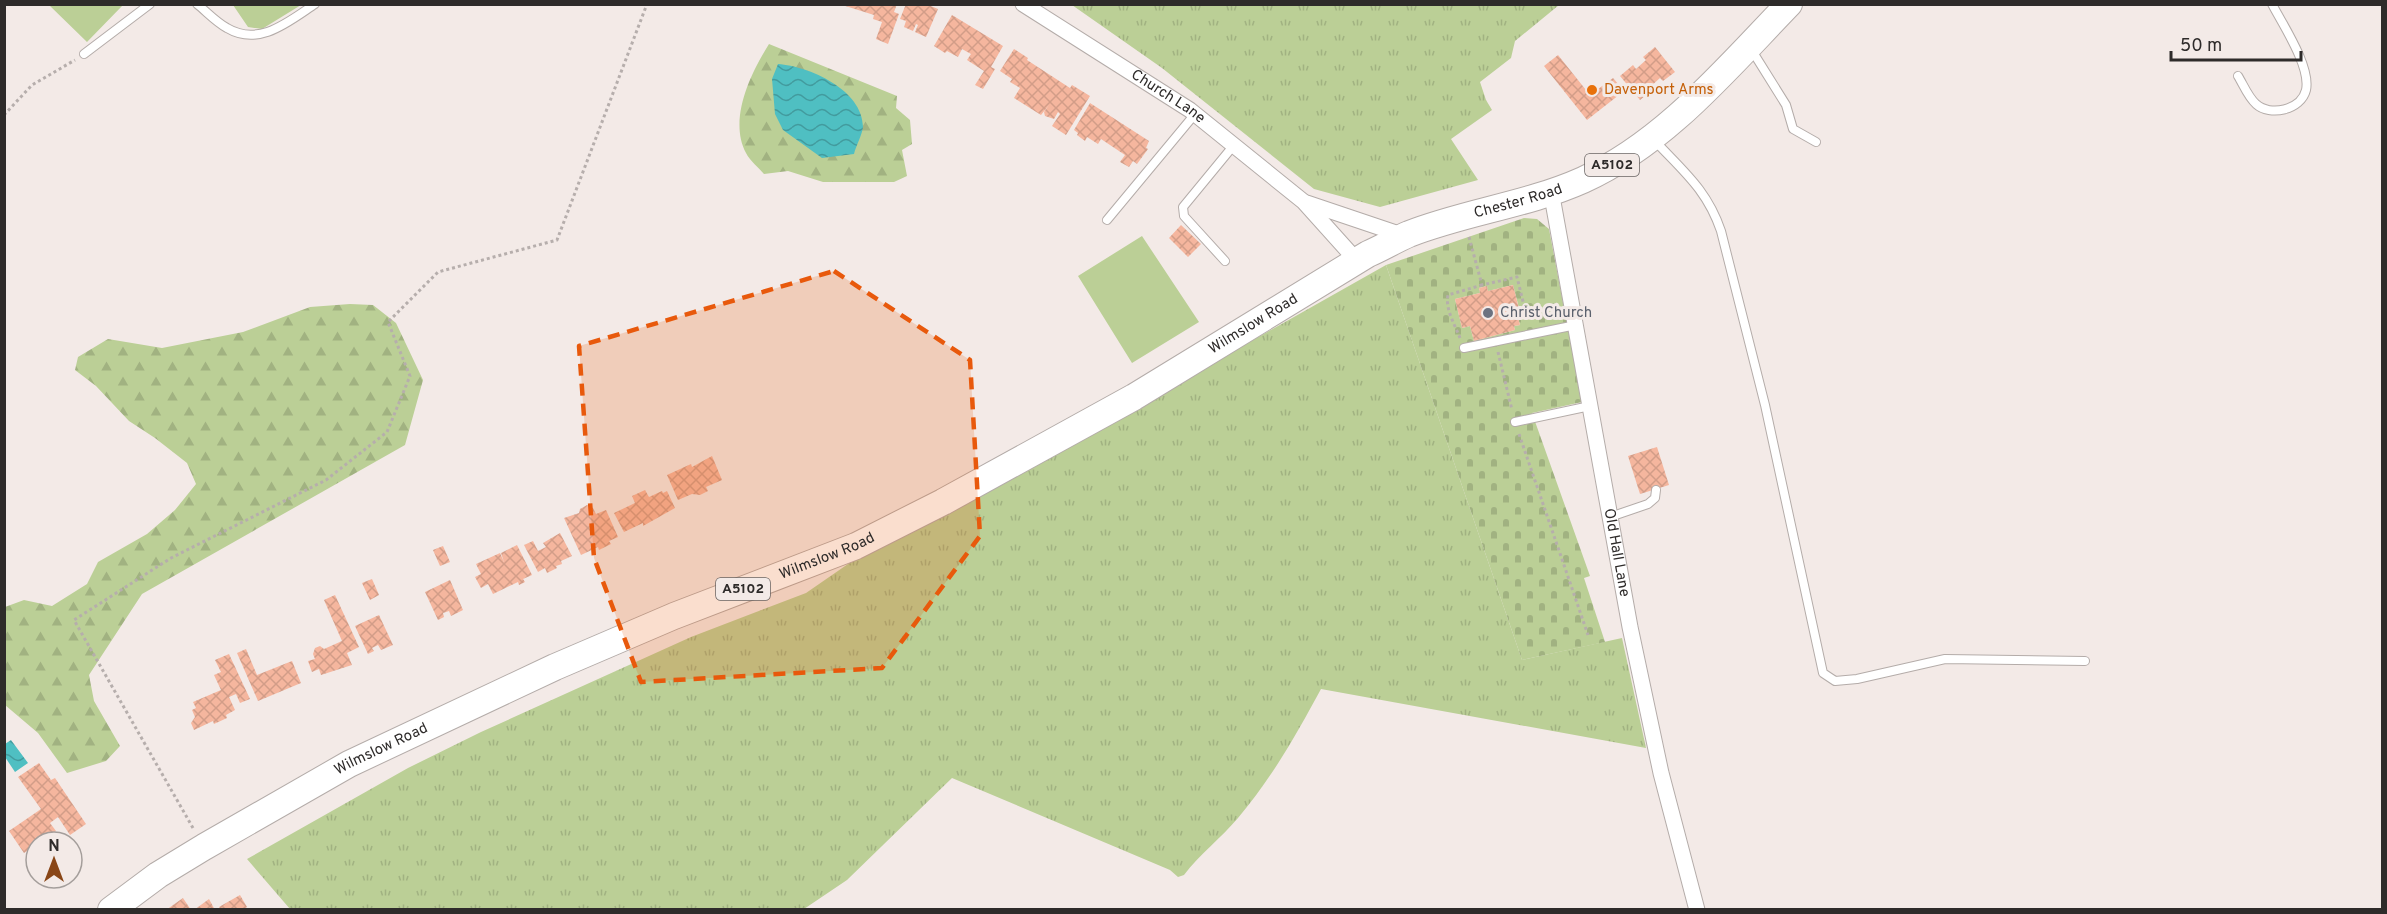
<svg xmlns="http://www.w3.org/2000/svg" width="2387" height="914" font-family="Overpass,sans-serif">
  <defs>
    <pattern id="grass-tufts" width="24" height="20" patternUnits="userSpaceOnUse" patternTransform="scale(1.5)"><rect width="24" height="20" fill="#bbcf96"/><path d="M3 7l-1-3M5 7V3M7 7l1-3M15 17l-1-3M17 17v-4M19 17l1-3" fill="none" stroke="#a1b281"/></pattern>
    <pattern id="forest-firs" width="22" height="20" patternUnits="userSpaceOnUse" patternTransform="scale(1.5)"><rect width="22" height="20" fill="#bbcf96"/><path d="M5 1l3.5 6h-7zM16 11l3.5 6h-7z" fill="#a1b281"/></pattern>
    <pattern id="cemetery-stones" width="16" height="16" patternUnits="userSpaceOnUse" patternTransform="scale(1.5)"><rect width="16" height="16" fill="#bbcf96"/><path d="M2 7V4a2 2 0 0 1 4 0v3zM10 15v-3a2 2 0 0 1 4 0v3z" fill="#a1b281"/></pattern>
    <pattern id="water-waves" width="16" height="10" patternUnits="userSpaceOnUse" patternTransform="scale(1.5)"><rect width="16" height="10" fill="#4fbfc2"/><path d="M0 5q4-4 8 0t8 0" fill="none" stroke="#429b9e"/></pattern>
    <pattern id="building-cross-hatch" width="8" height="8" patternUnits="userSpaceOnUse" patternTransform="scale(1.5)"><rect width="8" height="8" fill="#f5b69e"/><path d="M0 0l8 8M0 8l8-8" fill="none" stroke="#d29d88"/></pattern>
  </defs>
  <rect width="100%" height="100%" fill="#f3eae7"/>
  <path fill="url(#grass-tufts)" d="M1072,5H1071H1559L1515,41L1511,58L1480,82L1486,100L1492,110L1451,139L1478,180L1380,207L1314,189L1162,68Z
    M1386,265L1522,660L1622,638L1646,748L1321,689C1295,737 1273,776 1238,818C1221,838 1200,854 1184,875L1178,877L1170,870L952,778L847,880L804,909H290L247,859L408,768L481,732L691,637L806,593L848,564L913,532Z"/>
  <path fill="url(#forest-firs)" d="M769,44L897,96L896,108L910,120L912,144L902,150L907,176L894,182H823L788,171L764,174C759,168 750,161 746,153C728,119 751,73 769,44Z
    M350,304L373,305L396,323L423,380L405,445L142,594L89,675L94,701L120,746L106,761L67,773L38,733L5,705V607L24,600L52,606L87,584L98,562L147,534L175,510L196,484L187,463L155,438L129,421L96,386L75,370L78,357L108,339L162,348L243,332L310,307Z"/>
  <path fill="url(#cemetery-stones)" fill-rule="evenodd" d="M1524,218L1537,219L1549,229L1582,402L1532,413L1590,576L1584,578L1605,642L1522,660L1386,265ZM1513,285L1520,312L1517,314L1520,325L1514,326L1515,330L1474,341L1470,326L1462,328L1455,299L1480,293L1479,288L1487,286L1488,291Z"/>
  <path fill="#bbcf96" d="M49,5H123L87,42Z
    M233,5H301L262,29L248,27Z
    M1142,236L1199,322L1132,363L1078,276Z"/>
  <path fill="url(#water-waves)" d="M778,64C809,66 863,90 863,127C862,135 856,146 854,154L822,158L783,130L775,114L772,79Z
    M11,740L28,763L15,772L5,757V744Z"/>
  <path fill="url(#building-cross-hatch)" d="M839,4H897L894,12L899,14L888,44L876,39L882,22L873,19L874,15Z
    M906,4H926L938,9L926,37L915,32L918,25L916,24L913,31L904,27L906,21L900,19Z
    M952,15L1003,46L991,67L995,69L983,89L975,85L984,71L967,60L971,54L962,49L958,57L947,51L945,53L934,46Z
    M1655,47L1675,72L1663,81L1660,78L1650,87L1652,90L1640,100L1620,76L1633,65L1636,69L1646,60L1643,57Z
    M1014,49L1028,58L1027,60L1070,88L1072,85L1090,96L1066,135L1052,126L1060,114L1058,112L1054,119L1045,116L1044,112L1049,105L1041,115L1014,98L1020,88L1010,82L1012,79L1000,71Z
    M1558,55L1590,95L1613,78L1624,91L1587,120L1544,66Z
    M1090,103L1149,141L1146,148L1148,149L1137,164L1133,161L1129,167L1120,162L1125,155L1101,139L1098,144L1087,137L1085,141L1077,135L1078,133L1074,130Z
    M1181,225L1201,244L1188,257L1169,238Z
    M1513,285L1520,313L1517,314L1520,325L1514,326L1515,330L1474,341L1470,326L1462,328L1455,299L1480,293L1479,288L1487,286L1488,291Z
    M1657,447L1669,485L1640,494L1628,456Z
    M712,456L722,480L706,487L708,491L700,495L692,494L678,500L667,475L691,464L692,467Z
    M645,490L649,497L662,491L663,493L667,491L675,508L643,526V523L624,532L614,513L635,503L632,496Z
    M587,505L593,508L596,514L606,510L618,537L609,541L611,544L599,550L598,547L581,555L564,518L579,513L580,509Z
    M560,533L572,556L561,561L562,564L556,566L557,568L547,573L545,568L538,572L524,545L533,541L538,551L546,547L543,543Z
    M517,545L532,575L523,579L525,582L519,585L518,582L493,594L488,584L481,588L475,577L481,574L476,564L500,553L504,562L501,553Z
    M443,546L450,562L440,566L433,550Z
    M372,579L379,595L370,600L362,583Z
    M450,580L463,610L451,616L449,611L443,613L444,617L438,620L425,592Z
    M335,595L359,647L347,653L352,665L321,675L319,669L312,672L308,661L315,659L313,654L315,648L320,646L324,649L342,641L324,600Z
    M379,615L393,645L381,650L378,645L372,648L374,651L368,654L355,626Z
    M246,649L257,675L292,661L301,683L258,701L237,653Z
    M229,654L250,699L240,703L236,694L229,697L235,710L226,715L227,718L214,724L213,721L194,730L191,723L195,717L192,710L196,708L193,702L221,690L214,675L221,672L215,660Z
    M39,763L51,780L55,778L86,824L70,835L58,817L50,823L56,831L40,842H36V845L24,853L9,831L41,809L18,777Z
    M240,895L247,907L243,910H221L219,907Z
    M183,898L191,910H166Z
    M209,899L215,910H194Z"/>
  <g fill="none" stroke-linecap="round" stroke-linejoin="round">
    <defs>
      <path id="lane" d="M197,4C207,12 216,22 227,28C259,47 288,22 315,4
        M1751,49L1786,105L1793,129L1816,142
        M84,54L150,4
        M2238,76C2243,84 2248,97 2256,104C2270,117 2301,110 2306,90C2311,67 2283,25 2272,4
        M1655,141C1684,172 1707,190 1721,231L1765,405L1823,673L1835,681L1857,679L1945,659L2085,661
        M1107,220L1195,114
        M1225,261L1184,216L1183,207L1234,145
        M1464,348L1576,325
        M1515,422L1590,406
        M1610,517L1648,504L1655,498L1656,490"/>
      <g id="street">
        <path id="s1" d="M1023,4L1190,110L1304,202L1357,261"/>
        <path id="s2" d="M1547,192L1553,202L1630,627L1661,773L1697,910"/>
        <path d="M1307,203L1405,236"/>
      </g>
      <g id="primary">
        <path id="s3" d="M111,910L158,875L204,847L349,764L555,667L674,616L856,546L943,502L1134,397L1368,254C1382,248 1395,240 1409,234C1465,212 1527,205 1583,180C1665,143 1727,68 1789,4"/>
      </g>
    </defs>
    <use href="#lane" stroke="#b4aca9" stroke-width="10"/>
    <use href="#street" stroke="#b4aca9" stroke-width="17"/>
    <use href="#primary" stroke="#b4aca9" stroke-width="28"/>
    <path stroke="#b6aeac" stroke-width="3" stroke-dasharray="3 3" stroke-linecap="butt" d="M4,115L32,85L75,60
      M1469,237L1482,285L1517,277L1528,322
      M1460,338C1455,325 1445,309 1448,295L1482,285L1483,287
      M1498,352L1512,410
      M1519,434L1588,635
      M193,828L74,620L171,558L326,480L387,432L410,376L388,322L438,272L557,240L647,4"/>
    <use href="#lane" stroke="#fff" stroke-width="8"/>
    <use href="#street" stroke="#fff" stroke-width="15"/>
    <use href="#primary" stroke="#fff" stroke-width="26"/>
  </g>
  <path fill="#e8590c" fill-opacity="0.2" stroke="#e8590c" stroke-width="4.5" stroke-dasharray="12 8" stroke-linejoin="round" d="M834,271L970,360L980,536L882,668L641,682L594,558L579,346Z"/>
  <circle fill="#e8710a" stroke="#f3eae7" stroke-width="2" cx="1592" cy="90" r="6"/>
  <circle fill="#6b7280" stroke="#f3eae7" stroke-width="2" cx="1488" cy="313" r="6"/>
  <g text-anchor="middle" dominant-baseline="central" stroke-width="6" stroke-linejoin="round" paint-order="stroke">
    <g fill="#f3eae7" stroke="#696463" stroke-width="1.5">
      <rect x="1585" y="154" width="54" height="22" rx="4.5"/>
      <rect x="716" y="578" width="54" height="22" rx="4.5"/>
    </g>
    <g font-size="14" font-weight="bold" fill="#2e2b2a">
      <text x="1612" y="165">A5102</text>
      <text x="743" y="589">A5102</text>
    </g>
    <g font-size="15" fill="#c56008" stroke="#f3eae7" text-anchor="start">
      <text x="1604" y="90">Davenport Arms</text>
    </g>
    <g font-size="15" fill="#2e2b2a" stroke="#f3eae7">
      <text stroke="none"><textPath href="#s1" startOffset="172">Church Lane</textPath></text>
      <text stroke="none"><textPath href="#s3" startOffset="1581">Chester Road</textPath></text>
      <text stroke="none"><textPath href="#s3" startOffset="1287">Wilmslow Road</textPath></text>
      <text stroke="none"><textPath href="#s2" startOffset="368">Old Hall Lane</textPath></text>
      <text stroke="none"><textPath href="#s3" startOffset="801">Wilmslow Road</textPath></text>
      <text stroke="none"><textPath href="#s3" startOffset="315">Wilmslow Road</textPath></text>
    </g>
    <g font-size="15" fill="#5b616d" stroke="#f3eae7" text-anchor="start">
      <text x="1500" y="313">Christ Church</text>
    </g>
  </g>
  <rect width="2387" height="914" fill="none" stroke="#2e2b2a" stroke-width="12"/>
  <g transform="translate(54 860)"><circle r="28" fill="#f3eae7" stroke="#a49e9b" stroke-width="1.5"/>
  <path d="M0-4.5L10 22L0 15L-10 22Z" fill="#894617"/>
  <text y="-9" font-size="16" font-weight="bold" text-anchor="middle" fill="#2e2b2a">N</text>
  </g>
  <path d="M2171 51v9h130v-9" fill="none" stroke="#2e2b2a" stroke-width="3"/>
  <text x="2180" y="51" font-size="18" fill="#2e2b2a" stroke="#f3eae7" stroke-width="4.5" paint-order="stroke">50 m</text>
</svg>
